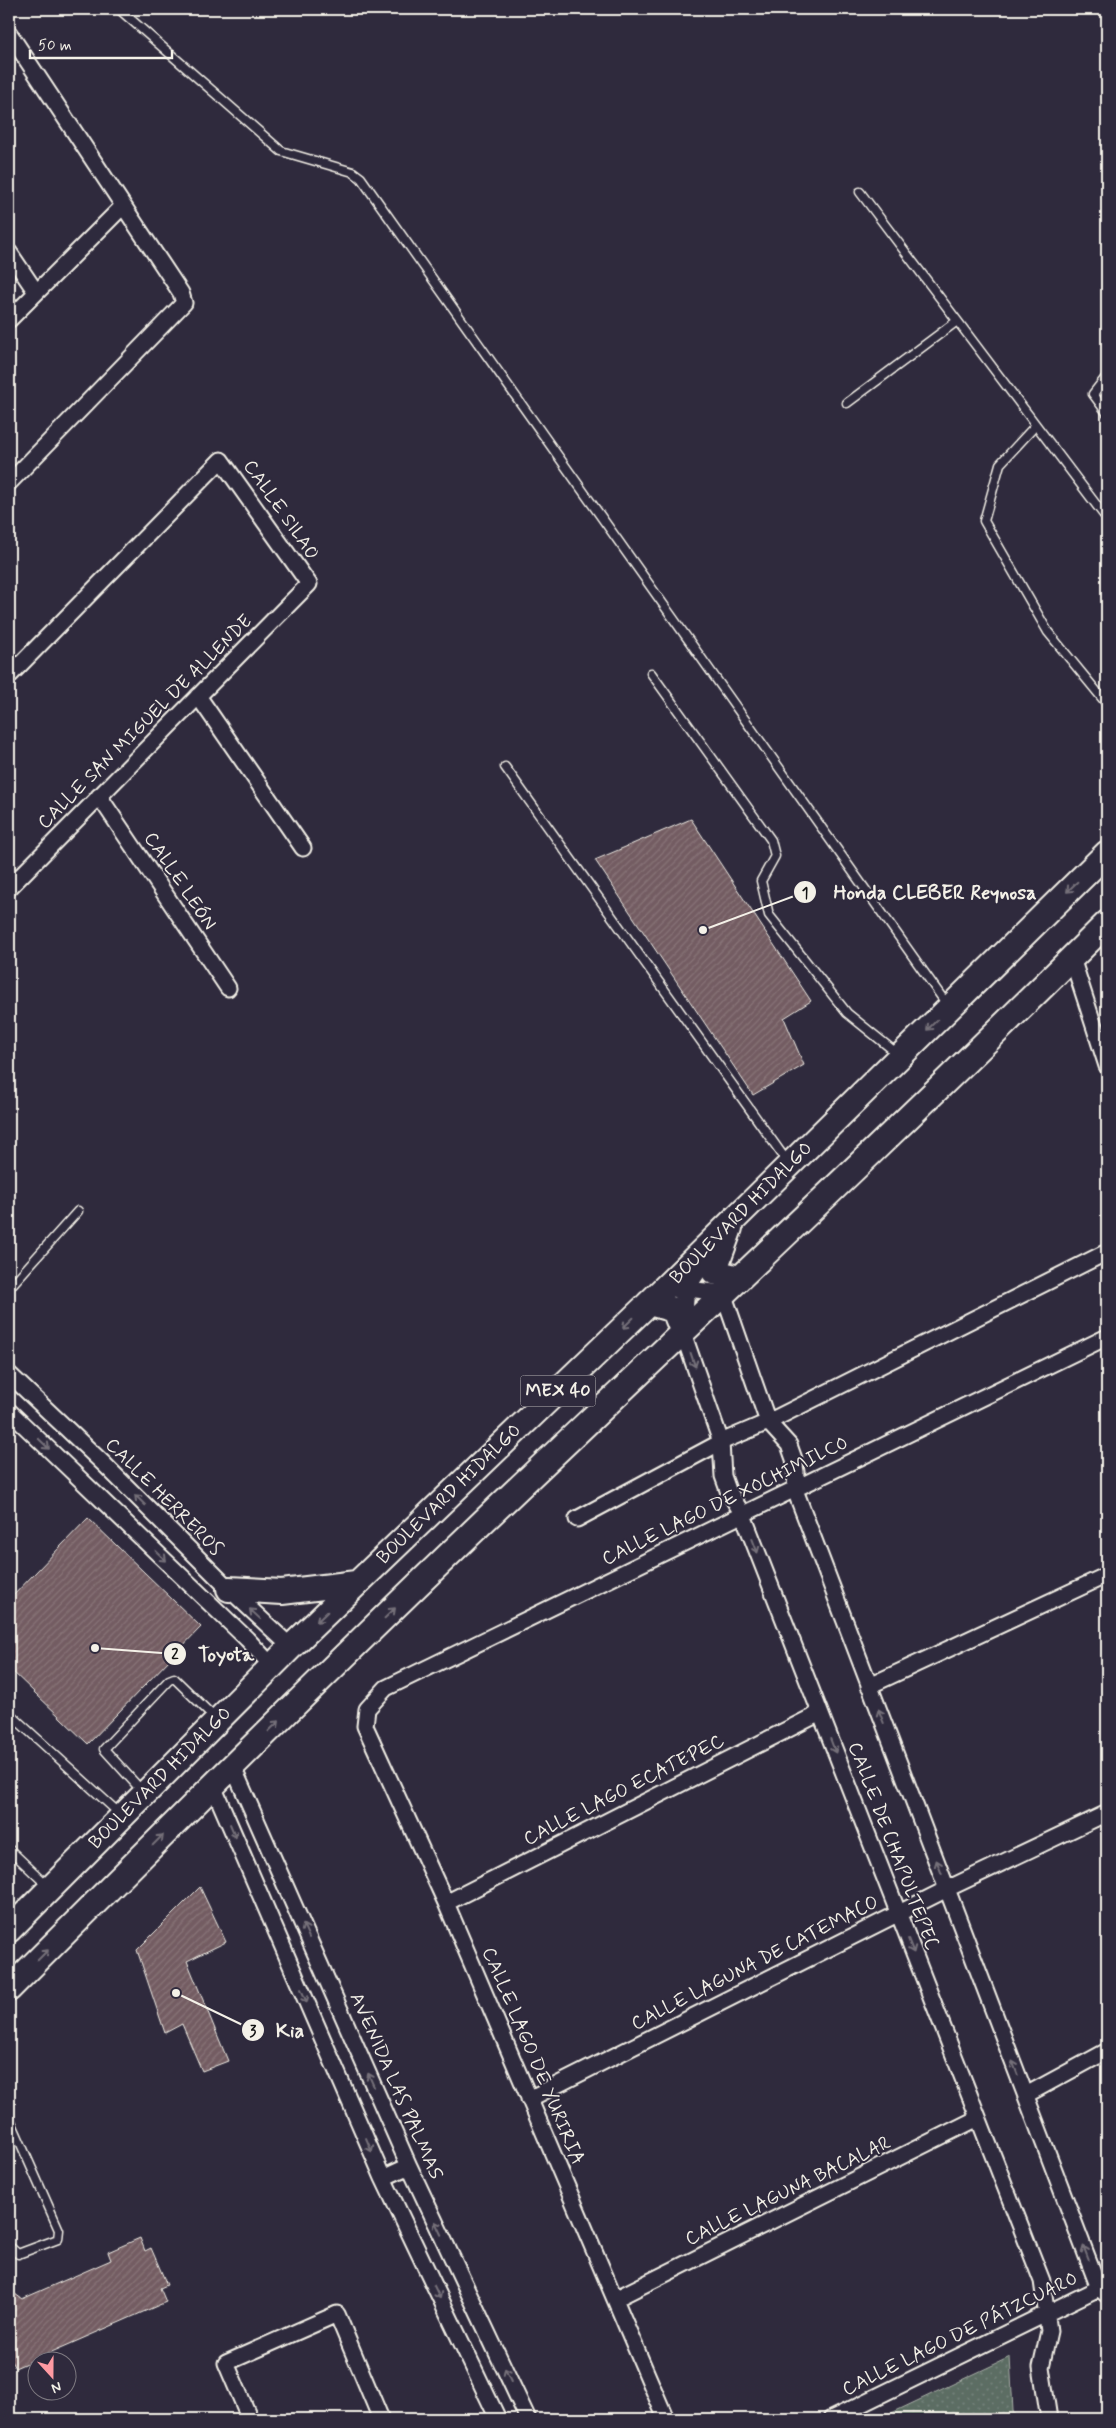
<svg xmlns="http://www.w3.org/2000/svg" width="1116" height="2428" font-family="Mynerve,sans-serif">
  <defs>
    <pattern id="park-dots" width="8" height="8" patternUnits="userSpaceOnUse" patternTransform="scale(1.25)"><rect width="8" height="8" fill="#5c6d64"/><path d="M2 2h.1M6 6h.1" fill="none" stroke="#74827a" stroke-width="1.8" stroke-linecap="round"/></pattern>
    <pattern id="building-hatch" width="6" height="6" patternUnits="userSpaceOnUse" patternTransform="scale(1.25)"><rect width="6" height="6" fill="#735c62"/><path d="M-1 1l2-2M0 6l6-6M5 7l2-2" fill="none" stroke="#887478"/></pattern>
  </defs>
  <rect width="100%" height="100%" fill="#2f2a3d"/>
  <filter id="ink" filterUnits="userSpaceOnUse"><feTurbulence type="fractalNoise" baseFrequency=".02" numOctaves="2"/><feDisplacementMap in="SourceGraphic" scale="10" xChannelSelector="R" yChannelSelector="G"/><feConvolveMatrix kernelMatrix="1 2 1 2 8 2 1 2 1" color-interpolation-filters="sRGB"/></filter>
  <g filter="url(#ink)">
    <path fill="url(#park-dots)" stroke="#a8afa6" d="M1010,2357L1013,2411L1016,2419H879Z"/>
    <path fill="url(#building-hatch)" stroke="#f4f1e8" d="M691,819L811,1001L784,1018L804,1065L753,1095L595,860Z
      M88,1518L201,1627L88,1744L9,1668V1600Z
      M200,1887L226,1942L187,1961L228,2061L202,2071L182,2024L165,2033L137,1950Z
      M140,2238L145,2251L151,2248L167,2285L160,2288L166,2302L15,2368L9,2358V2297L15,2294L22,2299L111,2260L108,2252Z"/>
    <g fill="none" stroke-linecap="round" stroke-linejoin="round">
      <defs>
        <path id="lane" d="M119,9L281,151L353,172L361,178L948,1006
          M860,192L1107,519
          M1107,376L1093,394L1107,413
          M847,403L957,321
          M1036,425L1000,464L984,521L1048,632L1107,704
          M651,673L771,840L775,856L761,881L769,915L847,1013L899,1055
          M505,767L789,1164
          M9,1288L78,1211
          M9,1713L120,1814
          M142,1791L104,1749L169,1680L174,1678L216,1719
          M9,1849L49,1887
          M9,2117L59,2230L58,2239L18,2254L9,2246"/>
        <path id="street" d="M9,33L181,293L184,303L9,483
          M9,252L36,292
          M9,320L123,206
          M9,676L221,460L309,584L9,888
          M198,696L303,848
          M99,796L228,988
          M1072,958L1107,1066
          M710,1254L687,1289L683,1333L721,1442L723,1476L728,1490L743,1515L1042,2281L1049,2331L1041,2367L1049,2419
          M679,1292L687,1289L723,1293L768,1422L789,1445L794,1459L796,1472L795,1490L1099,2288L1107,2295
          M9,1374L105,1465L229,1589L291,1647
          M9,1411L247,1639L272,1666
          M577,1519L721,1442L768,1422L1107,1252
          M869,1686L1107,1575
          M233,1767L409,2166L528,2419
          M213,1786L383,2178L498,2419
          M446,1903L820,1713
          M1026,2095L1107,2051
          M529,2099L947,1889L1107,1813
          M383,2178L409,2166
          M615,2299L978,2118
          M250,2419L226,2363L337,2314L381,2419
          M666,2419L446,1903L365,1726L367,1709L386,1688L1107,1337
          M831,2419L1107,2284"/>
        <path id="primary" d="M730,1228L714,1272L739,1278
          M649,1303L674,1310L683,1333
          M229,1589L282,1592L356,1583
          M9,1930L291,1647L649,1303L1107,853
          M9,1989C174,1824 339,1659 508,1498C708,1308 911,1118 1107,923"/>
      </defs>
      <use href="#lane" stroke="#f4f1e8" stroke-width="11"/>
      <use href="#street" stroke="#f4f1e8" stroke-width="19"/>
      <use href="#primary" stroke="#f4f1e8" stroke-width="28"/>
      <use href="#lane" stroke="#2f2a3d" stroke-width="8"/>
      <use href="#street" stroke="#2f2a3d" stroke-width="15"/>
      <use href="#primary" stroke="#2f2a3d" stroke-width="24"/>
    </g>
    <defs><path id="oneway-shaft" d="M-6 0H5M1.5-3L5.5 0L1.5 3" fill="none" stroke-width="1.6" stroke-linecap="round" stroke-linejoin="round" transform="scale(1.25)"/></defs>
    <g stroke="#747079">
      <use href="#oneway-shaft" transform="translate(1072 887) rotate(136)"/>
      <use href="#oneway-shaft" transform="translate(932 1025) rotate(135)"/>
      <use href="#oneway-shaft" transform="translate(628 1323) rotate(136)"/>
      <use href="#oneway-shaft" transform="translate(693 1360) rotate(71)"/>
      <use href="#oneway-shaft" transform="translate(44 1444) rotate(44)"/>
      <use href="#oneway-shaft" transform="translate(140 1500) rotate(-135)"/>
      <use href="#oneway-shaft" transform="translate(755 1546) rotate(69)"/>
      <use href="#oneway-shaft" transform="translate(161 1556) rotate(44)"/>
      <use href="#oneway-shaft" transform="translate(390 1613) rotate(-44)"/>
      <use href="#oneway-shaft" transform="translate(255 1614) rotate(-137)"/>
      <use href="#oneway-shaft" transform="translate(322 1617) rotate(136)"/>
      <use href="#oneway-shaft" transform="translate(881 1716) rotate(-111)"/>
      <use href="#oneway-shaft" transform="translate(274 1726) rotate(-44)"/>
      <use href="#oneway-shaft" transform="translate(833 1746) rotate(69)"/>
      <use href="#oneway-shaft" transform="translate(233 1831) rotate(67)"/>
      <use href="#oneway-shaft" transform="translate(158 1840) rotate(-45)"/>
      <use href="#oneway-shaft" transform="translate(939 1867) rotate(-111)"/>
      <use href="#oneway-shaft" transform="translate(306 1931) rotate(-114)"/>
      <use href="#oneway-shaft" transform="translate(911 1946) rotate(68)"/>
      <use href="#oneway-shaft" transform="translate(43 1955) rotate(-45)"/>
      <use href="#oneway-shaft" transform="translate(304 1996) rotate(67)"/>
      <use href="#oneway-shaft" transform="translate(1015 2068) rotate(-111)"/>
      <use href="#oneway-shaft" transform="translate(371 2080) rotate(-114)"/>
      <use href="#oneway-shaft" transform="translate(369 2145) rotate(67)"/>
      <use href="#oneway-shaft" transform="translate(438 2228) rotate(-115)"/>
      <use href="#oneway-shaft" transform="translate(1086 2253) rotate(-111)"/>
      <use href="#oneway-shaft" transform="translate(437 2292) rotate(64)"/>
      <use href="#oneway-shaft" transform="translate(508 2375) rotate(-115)"/>
    </g>
  </g>
  <g text-anchor="middle" dominant-baseline="central" stroke-width="4" stroke-linejoin="round" paint-order="stroke">
    <rect fill="#2f2a3d" stroke="#b9b5b5" stroke-width="1" x="520.5" y="1375.5" width="75" height="31" rx="4"/>
    <g font-size="18" font-weight="bold" fill="#f4f1e8">
      <text x="558" y="1391">MEX 40</text>
    </g>
    <g font-size="19" fill="#f4f1e8" stroke="#2f2a3d">
      <text transform="translate(281 510) rotate(55)">CALLE SILAO</text>
      <text transform="translate(145 722) rotate(-45)">CALLE SAN MIGUEL DE ALLENDE</text>
      <text transform="translate(180 881) rotate(56)">CALLE LEÓN</text>
      <text transform="translate(741 1213) rotate(-45)">BOULEVARD HIDALGO</text>
      <text transform="translate(449 1494) rotate(-44)">BOULEVARD HIDALGO</text>
      <text transform="translate(164 1497) rotate(45)">CALLE HERREROS</text>
      <text transform="translate(725 1501) rotate(-26)">CALLE LAGO DE XOCHIMILCO</text>
      <text transform="translate(160 1778) rotate(-45)">BOULEVARD HIDALGO</text>
      <text transform="translate(624 1790) rotate(-27)">CALLE LAGO ECATEPEC</text>
      <text transform="translate(893 1846) rotate(69)">CALLE DE CHAPULTEPEC</text>
      <text transform="translate(755 1963) rotate(-27)">CALLE LAGUNA DE CATEMACO</text>
      <text transform="translate(533 2056) rotate(67)">CALLE LAGO DE YURIRIA</text>
      <text transform="translate(396 2086) rotate(66)">AVENIDA LAS PALMAS</text>
      <text transform="translate(788 2191) rotate(-26)">CALLE LAGUNA BACALAR</text>
      <text transform="translate(960 2334) rotate(-26)">CALLE LAGO DE PÁTZCUARO</text>
    </g>
  </g>
  <path fill="none" stroke="#f4f1e8" stroke-width="2" d="M703 930L805 892M95 1648L175 1654M176 1993L253 2030"/>
  <g fill="#f4f1e8" stroke="#2f2a3d" stroke-width="2">
    <circle cx="703" cy="930" r="5"/>
    <circle cx="95" cy="1648" r="5"/>
    <circle cx="176" cy="1993" r="5"/>
    <circle cx="805" cy="892" r="12"/>
    <circle cx="175" cy="1654" r="12"/>
    <circle cx="253" cy="2030" r="12"/>
  </g>
  <g font-size="15" text-anchor="middle" font-weight="bold" fill="#111">
    <text x="805" y="898">1</text>
    <text x="175" y="1659">2</text>
    <text x="253" y="2036">3</text>
  </g>
  <g font-size="20" text-anchor="middle" font-weight="bold" fill="#f4f1e8" stroke="#2f2a3d" stroke-width="4" stroke-linejoin="round" paint-order="stroke">
    <text x="935" y="899">Honda CLEBER Reynosa</text>
    <text x="226" y="1661">Toyota</text>
    <text x="290" y="2037">Kia</text>
  </g>
  <rect width="1116" height="2428" fill="none" stroke="#2f2a3d" stroke-width="30"/>
  <rect x="15" y="15" width="1086" height="2398" fill="none" stroke="#f4f1e8" stroke-width="2" filter="url(#ink)"/>
  <g transform="translate(52 2376) rotate(159)"><circle r="24" fill="#2f2a3d" stroke="#7e7a81"/>
  <path d="M0-4L9 19L0 12L-9 19Z" fill="#ff9aa2"/>
  <text y="-8" font-size="14" font-weight="bold" text-anchor="middle" fill="#f4f1e8">N</text>
  </g>
  <path d="M30 50v8h142v-8" fill="none" stroke="#f4f1e8" stroke-width="2.5"/>
  <text x="38" y="50" font-size="15" fill="#f4f1e8" stroke="#2f2a3d" stroke-width="4" paint-order="stroke">50 m</text>
</svg>
